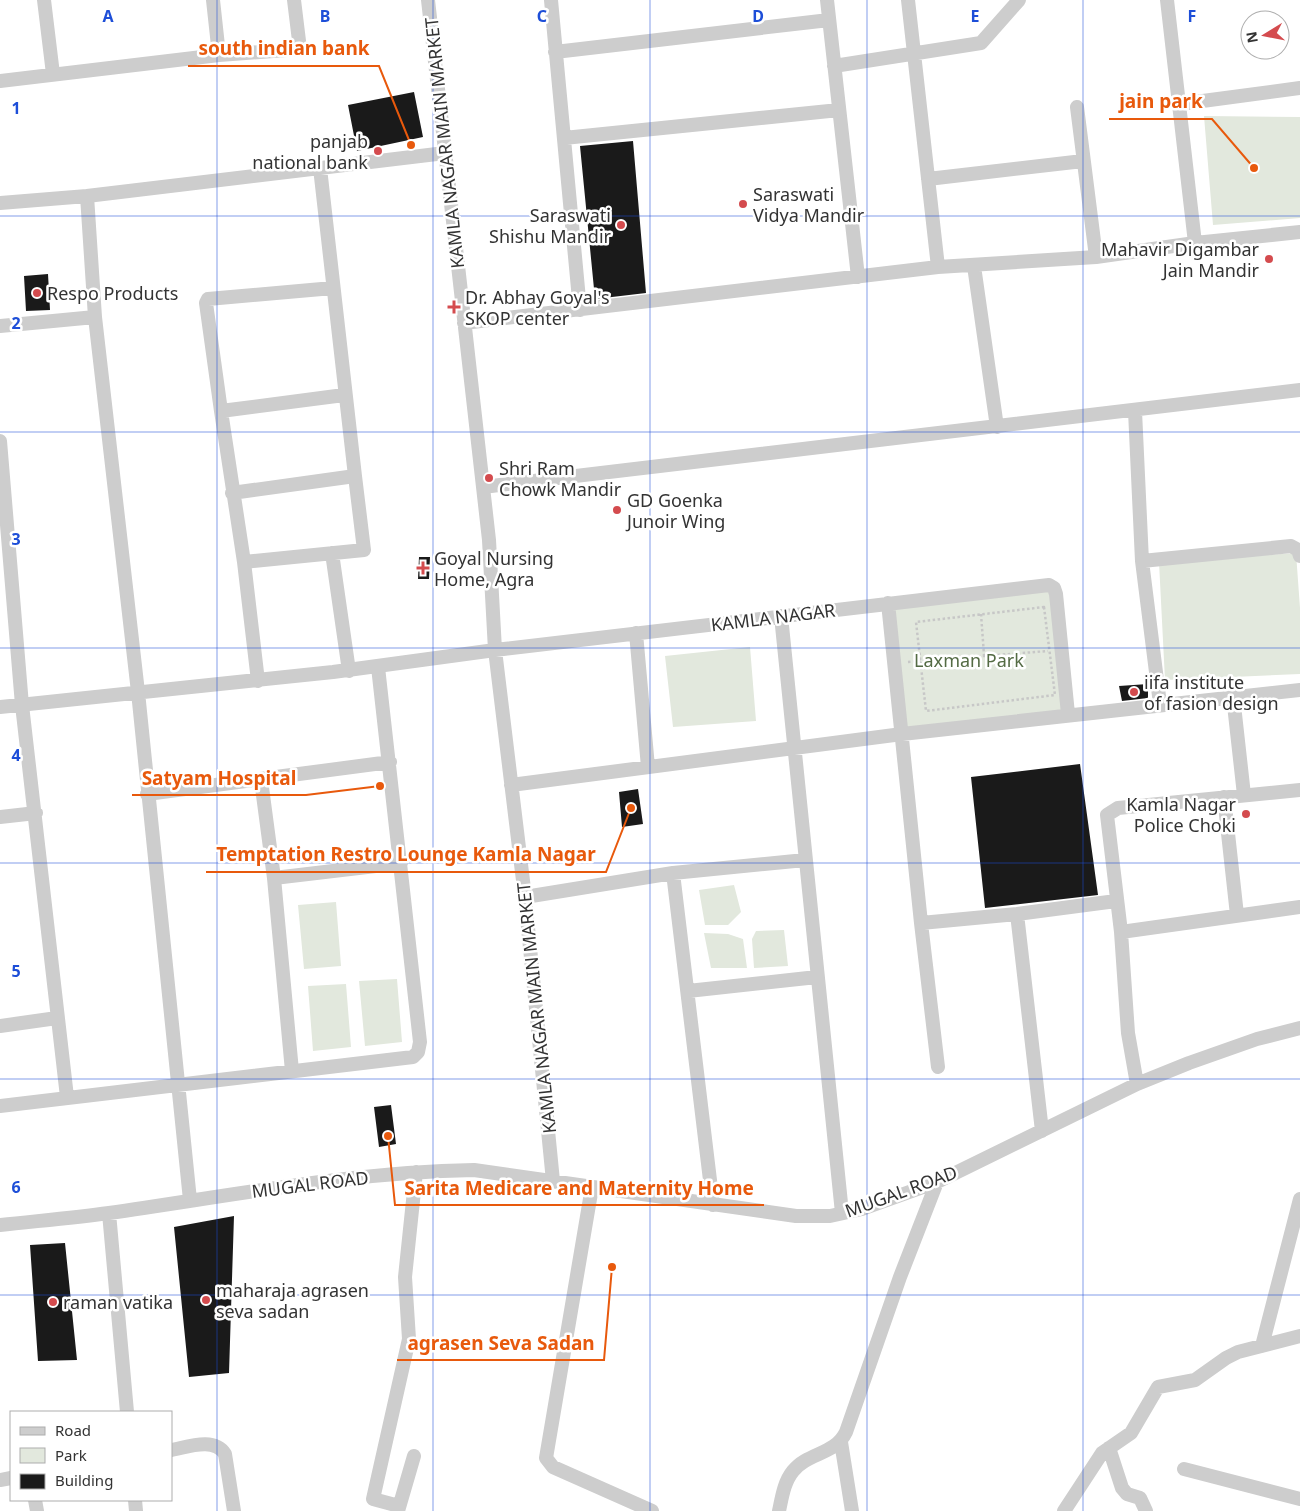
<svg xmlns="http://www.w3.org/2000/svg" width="1300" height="1511" font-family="'Noto Sans',sans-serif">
  <rect width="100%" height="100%" fill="#fff"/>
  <path fill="#e2e8dd" d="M1204,116L1300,117V218L1213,225Z
    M1296,553L1300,608V674L1165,680L1159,562Z
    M1049,585L1068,714L902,734L888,603Z
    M750,647L756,721L673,727L665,656Z
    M734,885L741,912L728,925H705L699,890Z
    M336,902L341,966L304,969L298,905Z
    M784,930L788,966L754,968L752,939L756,931Z
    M704,933L728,934L743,939L747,968H711Z
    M397,979L402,1042L365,1046L359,981Z
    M346,984L351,1047L313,1051L308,986Z"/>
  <path fill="#1a1a1a" d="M414,92L423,137L357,151L348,105Z
    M633,141L646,293L595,299L580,146Z
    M48,274L50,310L26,311L24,276Z
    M419,557H430L429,579H418Z
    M1148,684V698L1122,701L1119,686Z
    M1080,764L1098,895L985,908L971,777Z
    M638,789L643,824L622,827L619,792Z
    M391,1105L396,1144L379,1147L374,1107Z
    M234,1216L229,1373L189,1377L174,1227Z
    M65,1243L77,1360L38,1361L30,1245Z"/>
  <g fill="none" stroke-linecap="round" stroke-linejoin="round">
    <path stroke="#c7c7c7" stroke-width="2.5" stroke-dasharray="2.5 2.5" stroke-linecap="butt" d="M1044,607L1055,695L926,711L916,622Z
      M981,614L984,655
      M908,662L1048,651"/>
    <path stroke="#cdcdcd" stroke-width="14" d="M44,0L53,74
      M213,0L219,55L300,49L294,0
      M428,0L489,540L495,650L525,897L553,1181
      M551,0L580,310
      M827,0L858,277
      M908,0L938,267
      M1167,0L1195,243L1300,232
      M555,52L829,20
      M834,66L981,43L1019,0
      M0,81L219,55
      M1180,104L1300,88
      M1077,107L1096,257
      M564,138L839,110
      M928,179L1083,161
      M0,203L87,196
      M974,266L997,427
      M333,288L208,299L206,303L221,411L344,395
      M95,317L138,692L190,1200
      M464,323L938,267L1096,257L1195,243
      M0,326L95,317L87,196L445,153
      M221,411L244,562L258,681
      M1135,411L1142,561L1160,704
      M0,441L22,705L67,1097
      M483,487L1300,390
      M232,493L355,476L320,168
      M332,553L349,671
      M1142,561L1291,546L1298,550L1300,556
      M244,562L364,550L355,476
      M888,603L921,923L1017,914L1116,901
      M781,616L842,1213
      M636,633L648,767
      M1233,696L1244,795
      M0,707L333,672L495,650L1049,585L1054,588L1056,594L1068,714
      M261,780L274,878L292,1071
      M511,785L902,734L1300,690
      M147,794L390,762
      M1224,797L1237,915
      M0,817L36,813
      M673,873L713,1205
      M274,878L401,863
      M525,897L673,873L805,860
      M1017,914L1042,1131
      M921,923L938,1067
      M1121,932L1300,907
      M688,991L817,977
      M0,1026L57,1018
      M1137,1084L1128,1033L1121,932L1107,815L1118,808L1300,790
      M0,1106L413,1057L418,1052L420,1042L378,667
      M592,1187L546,1458L553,1467L652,1511
      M109,1213L127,1412
      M0,1225C36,1221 73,1218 109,1213C230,1196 351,1172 474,1170L796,1216H830L862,1209L937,1182L1137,1084L1189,1063L1257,1039L1300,1028
      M1262,1346L1300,1199
      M841,1442L852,1511
      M1109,1448L1122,1488L1127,1494L1140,1498L1146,1511
      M171,1450C188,1447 214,1437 225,1454L234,1511
      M1184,1469L1300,1499
      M0,1480L11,1478
      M35,1500L37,1511
      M135,1500L136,1511
      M399,1506L373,1499L409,1339L405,1277L416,1172
      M398,1511L414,1456
      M779,1511C782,1497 784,1482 793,1471C808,1452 835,1455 846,1432L900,1277L937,1182
      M1064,1511L1102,1453L1131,1433L1158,1387L1195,1380L1226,1358L1238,1352L1300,1336"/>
  </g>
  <path fill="none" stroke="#1d4ed8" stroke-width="1" stroke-opacity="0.55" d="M217,0V1511M433,0V1511M650,0V1511M867,0V1511M1083,0V1511M0,216H1300M0,432H1300M0,648H1300M0,863H1300M0,1079H1300M0,1295H1300"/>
  <g fill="#d44b4e" stroke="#fff" stroke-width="2">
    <circle cx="378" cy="151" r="5"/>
    <circle cx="743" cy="204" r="5"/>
    <circle cx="621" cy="225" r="5"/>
    <circle cx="1269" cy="259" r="5"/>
    <circle cx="37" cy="293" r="5"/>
    <path d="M451.5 299.5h5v5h5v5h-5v5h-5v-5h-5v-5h5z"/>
    <circle cx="489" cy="478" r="5"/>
    <circle cx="617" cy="510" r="5"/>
    <path d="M420.5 560.5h5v5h5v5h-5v5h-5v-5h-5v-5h5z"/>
    <circle cx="1134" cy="692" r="5"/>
    <circle cx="1246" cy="814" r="5"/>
    <circle cx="206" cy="1300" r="5"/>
    <circle cx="53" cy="1302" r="5"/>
  </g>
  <g text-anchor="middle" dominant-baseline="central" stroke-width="5" stroke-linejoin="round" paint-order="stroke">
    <g font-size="18" fill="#333" stroke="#fff" text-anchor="start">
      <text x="368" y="141" text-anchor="end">panjab<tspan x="368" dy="21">national bank</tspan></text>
      <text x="753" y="194">Saraswati<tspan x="753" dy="21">Vidya Mandir</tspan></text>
      <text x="611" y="215" text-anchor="end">Saraswati<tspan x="611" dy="21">Shishu Mandir</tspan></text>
      <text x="1259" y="249" text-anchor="end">Mahavir Digambar<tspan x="1259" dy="21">Jain Mandir</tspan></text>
      <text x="47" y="293">Respo Products</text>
      <text x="465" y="297">Dr. Abhay Goyal's<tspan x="465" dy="21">SKOP center</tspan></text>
      <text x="499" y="468">Shri Ram<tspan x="499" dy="21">Chowk Mandir</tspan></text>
      <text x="627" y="500">GD Goenka<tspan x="627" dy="21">Junoir Wing</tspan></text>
      <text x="434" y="558">Goyal Nursing<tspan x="434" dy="21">Home, Agra</tspan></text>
      <text x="1144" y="682">iifa institute<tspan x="1144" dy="21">of fasion design</tspan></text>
      <text x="1236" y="804" text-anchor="end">Kamla Nagar<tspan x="1236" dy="21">Police Choki</tspan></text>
      <text x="216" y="1290">maharaja agrasen<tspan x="216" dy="21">seva sadan</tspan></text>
      <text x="63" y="1302">raman vatika</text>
    </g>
    <g font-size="18" fill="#333" stroke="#fff">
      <text transform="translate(444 143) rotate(-96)">KAMLA NAGAR MAIN MARKET</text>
      <text transform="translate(773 617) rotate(-7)">KAMLA NAGAR</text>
      <text transform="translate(536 1008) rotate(-96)">KAMLA NAGAR MAIN MARKET</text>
      <text transform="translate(310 1184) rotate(-7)">MUGAL ROAD</text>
      <text transform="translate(901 1191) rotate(-20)">MUGAL ROAD</text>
    </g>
    <g font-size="18" fill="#546b44" stroke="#fff">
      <text x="969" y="660">Laxman Park</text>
    </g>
  </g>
  <g font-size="16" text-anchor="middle" font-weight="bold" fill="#1d4ed8" stroke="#fff" stroke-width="5" stroke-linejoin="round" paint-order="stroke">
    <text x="108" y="22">A</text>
    <text x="325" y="22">B</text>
    <text x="542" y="22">C</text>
    <text x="758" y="22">D</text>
    <text x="975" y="22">E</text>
    <text x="1192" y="22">F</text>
    <text x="16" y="114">1</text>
    <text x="16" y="329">2</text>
    <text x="16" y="545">3</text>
    <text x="16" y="761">4</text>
    <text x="16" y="977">5</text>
    <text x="16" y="1193">6</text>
  </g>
  <path fill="none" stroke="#e8590c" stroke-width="2" d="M411 145L379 66H188M1254 168L1212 119H1109M380 786L306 795H132M631 808L606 872H206M388 1136L395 1205H764M612 1267L604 1360H397"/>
  <g fill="#e8590c" stroke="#fff" stroke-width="2">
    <circle cx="411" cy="145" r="5"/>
    <circle cx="1254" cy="168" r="5"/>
    <circle cx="380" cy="786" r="5"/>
    <circle cx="631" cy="808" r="5"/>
    <circle cx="388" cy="1136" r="5"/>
    <circle cx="612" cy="1267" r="5"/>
  </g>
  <g font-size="19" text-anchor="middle" font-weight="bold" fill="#e8590c" stroke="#fff" stroke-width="5" stroke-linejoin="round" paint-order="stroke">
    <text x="284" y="55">south indian bank</text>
    <text x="1161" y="108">jain park</text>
    <text x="219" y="785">Satyam Hospital</text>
    <text x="406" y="861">Temptation Restro Lounge Kamla Nagar</text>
    <text x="579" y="1195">Sarita Medicare and Maternity Home</text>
    <text x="501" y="1350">agrasen Seva Sadan</text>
  </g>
  <rect x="10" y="1411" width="162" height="90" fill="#ffffff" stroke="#adadad"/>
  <rect x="20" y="1427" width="25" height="8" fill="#cdcdcd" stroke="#adadad"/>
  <text x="55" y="1436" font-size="15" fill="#333333">Road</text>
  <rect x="20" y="1448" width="25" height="15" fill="#e2e8dd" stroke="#adadad"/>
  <text x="55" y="1461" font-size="15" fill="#333333">Park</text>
  <rect x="20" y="1474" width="25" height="15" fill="#1a1a1a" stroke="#adadad"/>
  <text x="55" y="1486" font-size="15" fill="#333333">Building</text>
  <g transform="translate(1265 35) rotate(260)"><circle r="24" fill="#ffffff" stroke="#adadad"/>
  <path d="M0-4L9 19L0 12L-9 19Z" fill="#d44b4e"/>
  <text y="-8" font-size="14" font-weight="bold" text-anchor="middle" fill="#333333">N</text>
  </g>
</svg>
